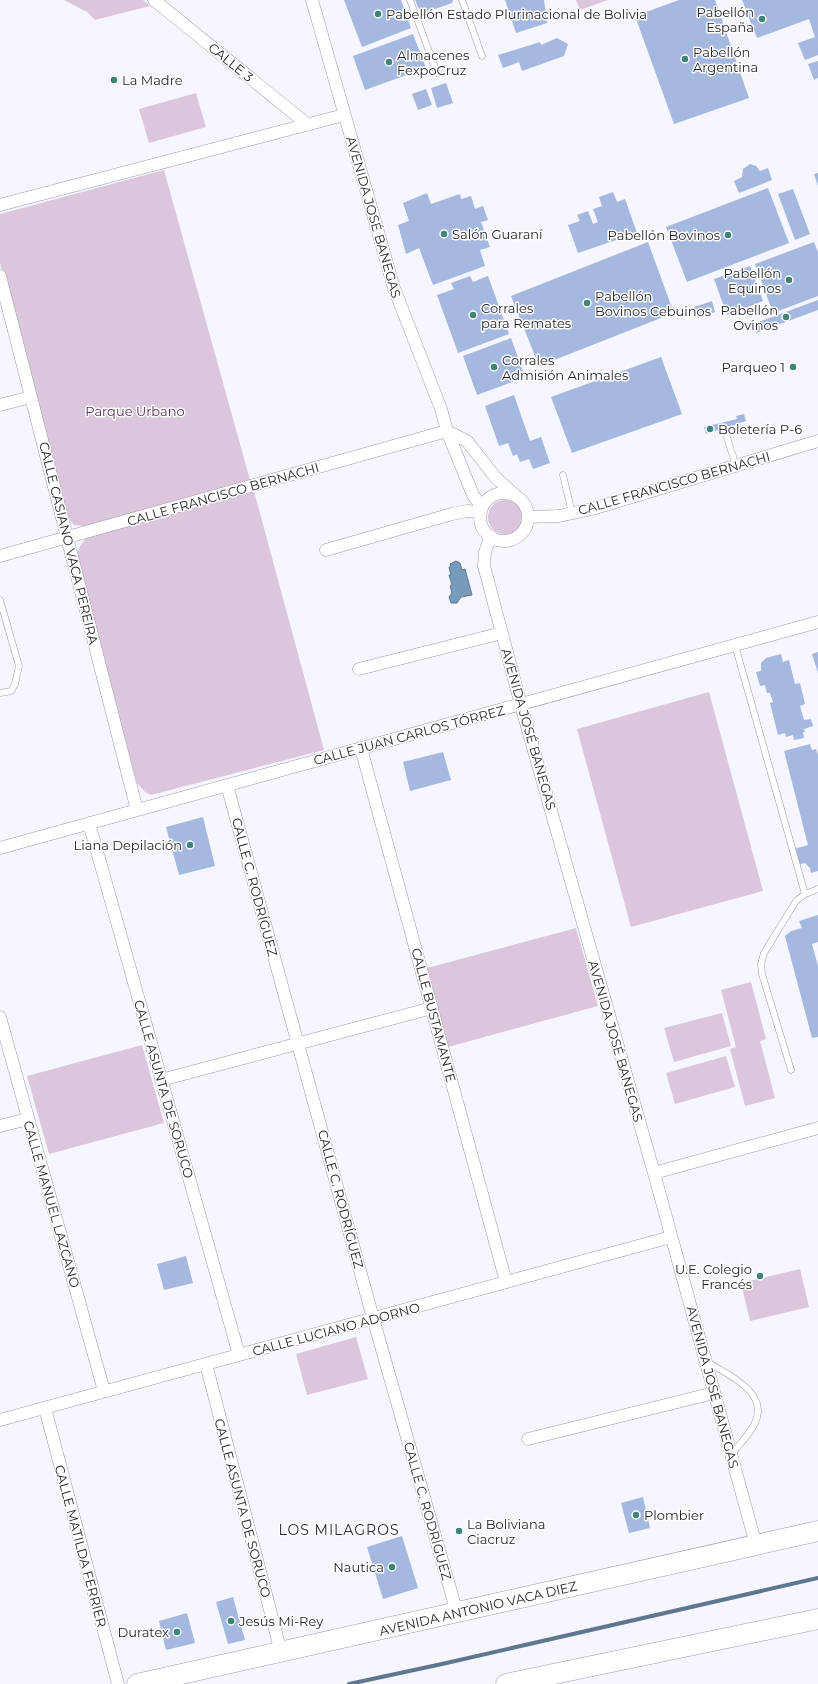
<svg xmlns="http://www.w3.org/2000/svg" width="818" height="1684" font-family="Montserrat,sans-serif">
  <rect width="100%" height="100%" fill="#f5f6ff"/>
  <path fill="#dcc6dc" d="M64,0H143L150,6L95,20L87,12Z
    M576,0H608L580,10Z
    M196,93L206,127L149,143L139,109Z
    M164,170L250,480L84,526L74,525L69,519L0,263V214Z
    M254,491L324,750L151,795L145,792L137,783L76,557L80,546L86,538Z
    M488 517a17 17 0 1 1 34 0a17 17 0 1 1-34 0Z
    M709,692L763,891L631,927L577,729Z
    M576,928L598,1006L448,1047L427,968Z
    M751,982L766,1039L760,1041L775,1098L745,1106L730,1049L736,1047L721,990Z
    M722,1013L731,1046L674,1062L664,1028Z
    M142,1045L164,1123L49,1154L27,1076Z
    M726,1056L735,1087L675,1104L666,1073Z
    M800,1269L809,1307L750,1321L741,1283Z
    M356,1337L368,1379L307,1395L296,1354Z"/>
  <path fill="#779bba" stroke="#5e778f" d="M456,561L460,563L462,570L465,569L472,595L461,597L457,603H451L449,597L452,593L450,586L452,585L449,575H451L449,567H451L450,564Z"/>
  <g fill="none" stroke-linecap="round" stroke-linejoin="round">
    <path stroke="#5e778f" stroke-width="4" d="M349,1684L442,1664L818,1578"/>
  </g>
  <path fill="#a4b8e0" d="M344,0H401L411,28L362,47Z
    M415,0H453L452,3L421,14Z
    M505,0H544L547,23L516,33Z
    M679,0H715L749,98L674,124L635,16Z
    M742,0H818V55L805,60L798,43L815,37L809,19L757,38Z
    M413,34L426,68L365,90L353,56Z
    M557,38L568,44L564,56L522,71L519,62L503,68L498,55L540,42L541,45Z
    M818,61V78L814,80L808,64Z
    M446,83L453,103L437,108L431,88Z
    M426,89L432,105L418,110L412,94Z
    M750,164L756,166L760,171L768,168L772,180L739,193L734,181L742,177L743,169Z
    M818,173V186L814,174Z
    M768,188L789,243L687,282L666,227Z
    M793,189L810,234L795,240L778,194Z
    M613,192L617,202L625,199L637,233L578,253L568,225L580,221L577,215L588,211L593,224L598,222L593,209L602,206L599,197Z
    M427,193L431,204L460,194L461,199L471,196L475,209L483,206L488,220L481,222L490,247L480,250L485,266L433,285L419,248L406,254L398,225L409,221L403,203Z
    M648,242L672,308L664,311L666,316L539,366L511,296Z
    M814,242L818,252V296L773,313L755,264Z
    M750,266L763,301L727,315L714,279Z
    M470,276L473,282L488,276L509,334L458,353L437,295L454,289L451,283Z
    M818,300V310L756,333L753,324Z
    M712,301L715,312L698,318L694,307Z
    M511,338L525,377L477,395L463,356Z
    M661,357L682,414L572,453L551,397Z
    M514,395L530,441L541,437L550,463L533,469L529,459L520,462L517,454L513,456L508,443L499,446L485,406Z
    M744,414L746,421L706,434L704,427L737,419L736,416Z
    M818,652V673L812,654Z
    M781,654L783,662L789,660L795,684L800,683L805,704L800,706L804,720L811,719L813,726L804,729L805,732H803L804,738L794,740L793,735L786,737L785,733L778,735L770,703L773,702L770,693H767L765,685L760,686L756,672L761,671V663L766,658Z
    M810,744L812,750L816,749L818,755V871L811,873L810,868L805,863L798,865L794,849L808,845L784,751Z
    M443,752L451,780L410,791L403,762Z
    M203,817L215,866L179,875L166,827Z
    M818,915V942L812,944L818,966V1037L812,1038L785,936L791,931L802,928L799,921Z
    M186,1256L193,1283L164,1290L157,1264Z
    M643,1497L650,1528L629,1533L621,1503Z
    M402,1536L418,1588L383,1599L367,1547Z
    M233,1597L245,1640L228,1644L216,1602Z
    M187,1613L195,1643L166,1650L159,1621Z"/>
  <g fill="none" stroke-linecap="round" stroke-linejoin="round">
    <defs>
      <path id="service" d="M410,0L437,73
        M462,0L482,56
        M724,428L736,466
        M563,475L572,513
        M0,600L19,666L15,684L11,691L0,693
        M735,645L805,894L818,889
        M791,1070L762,974L761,964L764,953L796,901L805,894
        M707,1362C729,1375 771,1393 754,1425C748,1436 739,1445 731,1455"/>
      <path id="minor" d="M154,0L307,124
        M312,0L394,288L441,409L447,431L473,495L482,507
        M0,205L344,115
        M0,276L137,810
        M0,405L31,397
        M447,431L467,441L496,478L515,495
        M480 517a24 24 0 1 1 48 0a24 24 0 1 1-48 0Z
        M528,517L559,516L592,509L818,441
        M491,536L485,552L484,566L521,705L654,1173L756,1545
        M326,550L452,514L467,511L481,512
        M0,556L447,431
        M359,669L502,633
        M361,748L506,1282
        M227,785L373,1318L457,1613
        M89,823L239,1355
        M0,848L818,622
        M0,1017L104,1391
        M161,1080L432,1008
        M0,1126L28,1119
        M654,1173L818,1128
        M206,1364L281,1652
        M45,1408L118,1684
        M0,1420L671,1237
        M528,1439L714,1393"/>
      <path id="trunk" d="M137,1684L818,1531
        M506,1684L818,1619"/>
    </defs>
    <use href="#service" stroke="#9999ae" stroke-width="7"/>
    <use href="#minor" stroke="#9999ae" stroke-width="13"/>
    <use href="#trunk" stroke="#9999ae" stroke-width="21"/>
    <use href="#service" stroke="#fff" stroke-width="6"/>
    <use href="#minor" stroke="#fff" stroke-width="12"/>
    <use href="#trunk" stroke="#fff" stroke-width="20"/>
  </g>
  <g fill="#3f8479" stroke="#fff" stroke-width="1.5">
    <circle cx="378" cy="14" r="4"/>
    <circle cx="762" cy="19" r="4"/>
    <circle cx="685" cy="59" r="4"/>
    <circle cx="389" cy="62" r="4"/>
    <circle cx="114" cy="80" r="4"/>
    <circle cx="444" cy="234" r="4"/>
    <circle cx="728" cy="235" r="4"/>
    <circle cx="789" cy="280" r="4"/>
    <circle cx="587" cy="303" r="4"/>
    <circle cx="473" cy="315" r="4"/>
    <circle cx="786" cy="317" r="4"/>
    <circle cx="494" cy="367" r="4"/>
    <circle cx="793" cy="367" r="4"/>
    <circle cx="710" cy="429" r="4"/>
    <circle cx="190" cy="845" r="4"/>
    <circle cx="760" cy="1276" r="4"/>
    <circle cx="636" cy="1515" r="4"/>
    <circle cx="459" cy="1531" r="4"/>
    <circle cx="392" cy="1567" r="4"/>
    <circle cx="231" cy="1621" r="4"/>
    <circle cx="177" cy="1632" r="4"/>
  </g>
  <g text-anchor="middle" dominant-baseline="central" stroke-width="3" stroke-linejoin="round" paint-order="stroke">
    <g font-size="13" fill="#24242c" stroke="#fff" text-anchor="start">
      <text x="754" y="12" text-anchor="end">Pabellón<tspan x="754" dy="15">España</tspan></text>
      <text x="386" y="14">Pabellón Estado Plurinacional de Bolivia</text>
      <text x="693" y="52">Pabellón<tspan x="693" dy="15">Argentina</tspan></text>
      <text x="397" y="55">Almacenes<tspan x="397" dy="15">FexpoCruz</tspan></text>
      <text x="122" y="80">La Madre</text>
      <text x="452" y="234">Salón Guaraní</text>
      <text x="720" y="235" text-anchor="end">Pabellón Bovinos</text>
      <text x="781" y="273" text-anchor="end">Pabellón<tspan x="781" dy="15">Equinos</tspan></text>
      <text x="595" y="296">Pabellón<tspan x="595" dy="15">Bovinos Cebuinos</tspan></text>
      <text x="481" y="308">Corrales<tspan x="481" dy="15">para Remates</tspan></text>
      <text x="778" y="310" text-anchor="end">Pabellón<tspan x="778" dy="15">Ovinos</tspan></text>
      <text x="502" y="360">Corrales<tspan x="502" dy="15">Admisión Animales</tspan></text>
      <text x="785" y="367" text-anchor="end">Parqueo 1</text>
      <text x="718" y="429">Boletería P-6</text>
      <text x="182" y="845" text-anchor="end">Liana Depilación</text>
      <text x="752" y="1269" text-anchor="end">U.E. Colegio<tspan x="752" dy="15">Francés</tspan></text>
      <text x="644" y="1515">Plombier</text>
      <text x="467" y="1524">La Boliviana<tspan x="467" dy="15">Ciacruz</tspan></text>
      <text x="384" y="1567" text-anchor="end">Nautica</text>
      <text x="239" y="1621">Jesús Mi-Rey</text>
      <text x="169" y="1632" text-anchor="end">Duratex</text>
    </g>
    <g font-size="13" fill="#24242c" stroke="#fff">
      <text transform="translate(231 62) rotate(39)">CALLE 3</text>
      <text transform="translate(374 217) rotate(74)">AVENIDA JOSÉ BANEGAS</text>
      <text transform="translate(674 483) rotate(-16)">CALLE FRANCISCO BERNACHI</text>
      <text transform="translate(223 494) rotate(-16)">CALLE FRANCISCO BERNACHI</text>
      <text transform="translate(69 543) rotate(76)">CALLE CASIANO VACA PEREIRA</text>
      <text transform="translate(529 729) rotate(74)">AVENIDA JOSÉ BANEGAS</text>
      <text transform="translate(409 735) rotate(-15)">CALLE JUAN CARLOS TÓRREZ</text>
      <text transform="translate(255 887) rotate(75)">CALLE C. RODRÍGUEZ</text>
      <text transform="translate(434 1015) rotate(75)">CALLE BUSTAMANTE</text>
      <text transform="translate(616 1041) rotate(74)">AVENIDA JOSÉ BANEGAS</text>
      <text transform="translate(164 1089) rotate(74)">CALLE ASUNTA DE SORUCO</text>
      <text transform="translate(341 1199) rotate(75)">CALLE C. RODRÍGUEZ</text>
      <text transform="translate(52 1204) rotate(74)">CALLE MANUEL LAZCANO</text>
      <text transform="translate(336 1329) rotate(-15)">CALLE LUCIANO ADORNO</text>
      <text transform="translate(713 1387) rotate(75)">AVENIDA JOSÉ BANEGAS</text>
      <text transform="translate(243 1508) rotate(75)">CALLE ASUNTA DE SORUCO</text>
      <text transform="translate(428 1511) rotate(74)">CALLE C. RODRÍGUEZ</text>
      <text transform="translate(81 1546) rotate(75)">CALLE MATILDA FERRIER</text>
      <text transform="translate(478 1608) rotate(-13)">AVENIDA ANTONIO VACA DIEZ</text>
    </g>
    <g font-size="13" fill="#582d59" stroke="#fff">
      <text x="135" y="411">Parque Urbano</text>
    </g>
    <g font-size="14" letter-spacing="1" fill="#272738" stroke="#fff">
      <text x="339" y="1530">LOS MILAGROS</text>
    </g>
  </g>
</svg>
